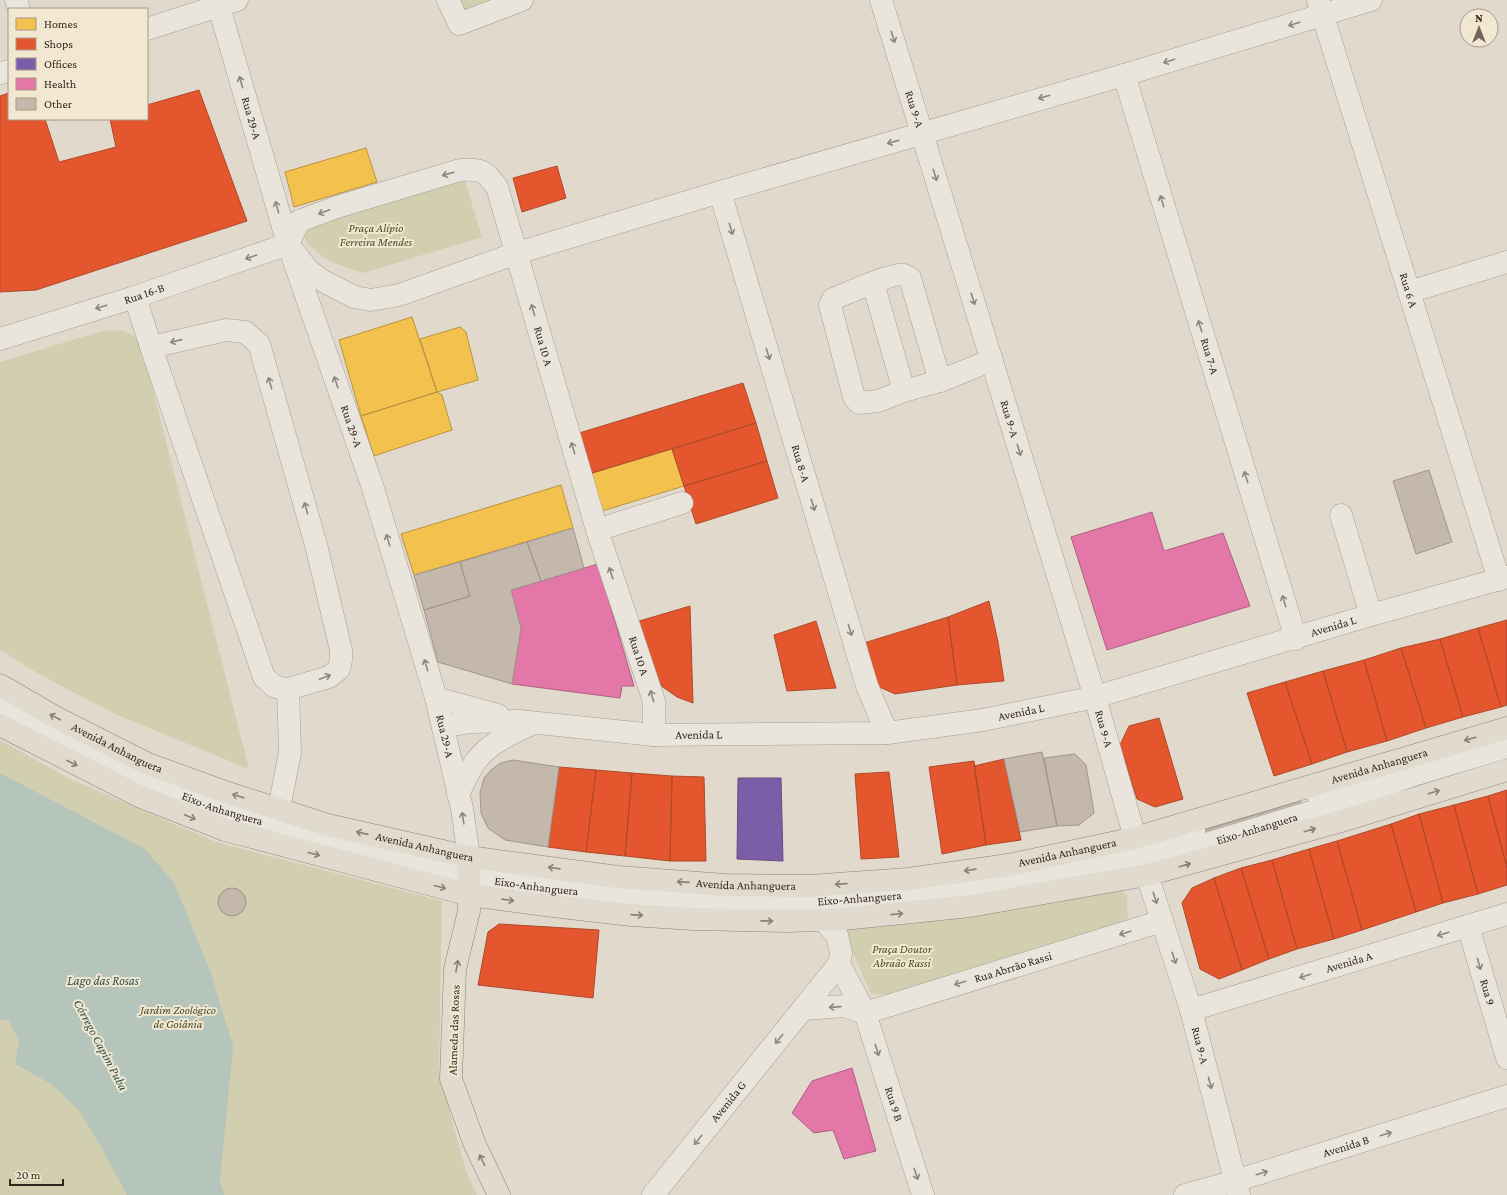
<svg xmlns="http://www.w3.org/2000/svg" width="1507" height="1195" font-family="'Crimson Pro',serif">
  <rect width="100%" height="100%" fill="#e1d9cc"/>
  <path fill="#d1cfaf" d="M455,0H506L460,13Z
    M463,174L482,237L363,273L329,261L307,244L300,222Z
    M122,330L140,339L249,769L115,714L39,674L0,650V362L102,331Z
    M0,740L70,779L216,842L442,901L439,1072L466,1171L477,1195H0Z
    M1114,886L1127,895L1128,929L906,995L871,994L841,925Z"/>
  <path fill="#b6c5bb" d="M0,773L145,849L174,883L211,973L233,1046L220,1180L224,1195H127L100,1145L78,1109L51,1084L15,1064L19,1040L8,1020L0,1019Z"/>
  <path fill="#f2c14e" stroke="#b99340" d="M366,148L377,182L294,207L285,172Z
    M412,317L437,392L361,416L339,340Z
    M460,327L466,332L478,380L437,392L420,339Z
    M437,392L442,395L452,430L374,456L361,416Z
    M672,449L684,486L599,512L589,474Z
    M561,485L573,528L414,575L401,534Z"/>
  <path fill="#e4572e" stroke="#af4929" d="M199,90L247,221L36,290L0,292V96L9,93V119H45L59,162L116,147L110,119H147V105Z
    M557,166L566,198L522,212L513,178Z
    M743,383L756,423L589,474L576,434Z
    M756,423L767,461L684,486L672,449Z
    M767,461L778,498L696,524L684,486Z
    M989,601L998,642L1004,681L957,685L948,617Z
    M690,606L693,703L677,697L660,685L636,622Z
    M948,617L957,685L895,694L875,685L864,643Z
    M1507,620V705L1501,707L1478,628Z
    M816,621L836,688L787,691L774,635Z
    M1478,628L1501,707L1463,717L1440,639Z
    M1440,639L1463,717L1426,728L1401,648Z
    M1401,648L1426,728L1387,741L1364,660Z
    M1364,660L1387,741L1347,752L1323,671Z
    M1323,671L1347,752L1312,764L1285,682Z
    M1285,682L1312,764L1274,776L1247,693Z
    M1159,718L1183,799L1155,807L1137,799L1120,745L1129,726Z
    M1004,759L1021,840L986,845L974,766Z
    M974,761L986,845L942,854L929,767Z
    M559,767L596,770L586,852L548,847Z
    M596,770L632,773L625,856L586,852Z
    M889,772L899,857L861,859L855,774Z
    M632,773L672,776L670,861L625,856Z
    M672,776L704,777L706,861H670Z
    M1507,790V868L1488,796Z
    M1488,796L1507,868V885L1478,894L1454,805Z
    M1454,805L1478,894L1443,903L1419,814Z
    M1419,814L1443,903L1416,912L1391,824Z
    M1391,824L1416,912L1362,930L1337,841Z
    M1337,841L1362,930L1334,939L1309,849Z
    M1309,849L1334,939L1297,949L1272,860Z
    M1272,860L1297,949L1269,959L1241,868Z
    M1241,868L1269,959L1242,970L1214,878Z
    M1214,878L1242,970L1219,979L1200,969L1182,903L1192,888Z
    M499,924L599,930L593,998L478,985L488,932Z"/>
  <path fill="#7b5ea7" stroke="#654e7e" d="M738,778H781L783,861L737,859Z"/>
  <path fill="#e377a8" stroke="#ae5f7f" d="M1152,512L1164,551L1223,533L1250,606L1107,650L1071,537Z
    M598,564L634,686H622L620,698L512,684L521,628L511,590Z
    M852,1068L876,1151L844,1159L833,1130L814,1133L792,1113L812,1081Z"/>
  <path fill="#c4b8ad" stroke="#a1958b" d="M1429,470L1452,542L1416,554L1393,481Z
    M573,528L584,568L541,581L527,542Z
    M527,542L541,581L511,590L521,628L512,684L438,662L424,610L470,596L460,562Z
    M460,562L470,596L424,610L414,575Z
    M1042,752L1057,826L1020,832L1004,759Z
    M1075,754L1086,765L1094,813L1079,825L1057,826L1044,758Z
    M513,760L559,767L548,847L505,840L488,828L481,813L480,793L484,778L492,769L501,763Z
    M1300,801L1303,811L1195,844L1192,834Z
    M218 902a14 14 0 1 1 28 0a14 14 0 1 1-28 0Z"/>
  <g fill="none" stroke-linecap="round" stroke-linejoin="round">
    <defs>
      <g id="minor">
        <path d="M16,0L19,9"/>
        <path id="s1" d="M217,0L288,244L372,485L436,698L462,808L469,857"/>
        <path d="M448,0L459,24L522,0"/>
        <path id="s2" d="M881,0L1095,697L1135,838L1191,1010L1239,1195"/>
        <path id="s3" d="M1318,0L1499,580"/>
        <path d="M147,29L237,0"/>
        <path d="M0,73L9,71"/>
        <path id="s4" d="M1124,75L1296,639"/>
        <path id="s5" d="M720,192L867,686L887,733"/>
        <path d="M288,244L308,270L323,281L354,297L371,300L399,295L517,253L720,192L1124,75L1371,0"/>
        <path id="s6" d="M288,244L299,221L337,207L460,170C482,169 484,170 497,187L597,530L654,701V735"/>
        <path d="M873,283L904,391L878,401L859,403L854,397L830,305L833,299C845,294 894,272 904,275C906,276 908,277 910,278L940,381L992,360"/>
        <path d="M1409,292L1507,262"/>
        <path d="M135,297L151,347L264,677L275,687L288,689L329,677L339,669L341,660V650L316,545L259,344L245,332L226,330L151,347"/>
        <path id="s7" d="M0,339L135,297L288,244"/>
        <path d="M904,391L940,381"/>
        <path d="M1341,515L1371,615"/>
        <path d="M597,530L682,503"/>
        <path d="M436,698L498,715"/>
        <path id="s8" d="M0,703L109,765L212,807L316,837L469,877L553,889L707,902H809L892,896L981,885L1062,873L1103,862"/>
        <path id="s9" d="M443,727L470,722L519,721L654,735L887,733L983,720L1095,697L1371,615L1507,577"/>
        <path d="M458,794C464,783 469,770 476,761C490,742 513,733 534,723"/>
        <path d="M1317,794L1335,789L1407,777"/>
        <path d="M279,809L290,752L288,689"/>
        <path id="s10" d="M1194,831L1103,862L1196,847L1341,803L1407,777L1507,747"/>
        <path id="s11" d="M823,920L837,935L841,953L839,964L865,1013L923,1195"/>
        <path id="s12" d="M1468,926L1507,1058"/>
        <path d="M804,1009L845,1006L865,1013"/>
        <path id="s13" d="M1191,1010L1507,914"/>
        <path id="s14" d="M865,1013L1162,921"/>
        <path id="s15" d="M653,1195L839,964"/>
        <path id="s16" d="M1185,1195L1235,1181L1507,1096"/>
      </g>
      <g id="major">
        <path id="s17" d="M0,685L55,717L148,764L228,793L328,825L469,857L618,877L725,885L809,886L908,879L1009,865L1135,838L1507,728"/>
        <path d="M0,725L139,796L225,830L470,895L553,906L631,915L693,919L790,921L843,919L970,906L1147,875L1338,822L1507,770"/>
        <path d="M469,857V911L455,969L451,1079L475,1145L499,1195"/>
      </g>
    </defs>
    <use href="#minor" stroke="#a69e95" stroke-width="23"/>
    <use href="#major" stroke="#8b847c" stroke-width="23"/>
    <use href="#minor" stroke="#eae5dc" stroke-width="22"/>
    <use href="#major" stroke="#e1dacf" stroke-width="22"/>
  </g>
  <defs><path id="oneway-shaft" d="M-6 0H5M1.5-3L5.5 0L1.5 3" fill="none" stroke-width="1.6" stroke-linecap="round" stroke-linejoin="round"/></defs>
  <g stroke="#8e867d">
    <use href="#oneway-shaft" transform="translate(1294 24) rotate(163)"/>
    <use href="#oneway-shaft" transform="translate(893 37) rotate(73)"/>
    <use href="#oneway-shaft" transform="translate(1169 61) rotate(163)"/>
    <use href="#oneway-shaft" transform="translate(241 82) rotate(-106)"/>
    <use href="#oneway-shaft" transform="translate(1044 97) rotate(164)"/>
    <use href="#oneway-shaft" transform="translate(893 142) rotate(164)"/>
    <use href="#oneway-shaft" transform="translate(448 174) rotate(164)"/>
    <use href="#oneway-shaft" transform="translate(935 175) rotate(73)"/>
    <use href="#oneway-shaft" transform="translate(1162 201) rotate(-107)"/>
    <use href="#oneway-shaft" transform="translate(277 207) rotate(-106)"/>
    <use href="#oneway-shaft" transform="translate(324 212) rotate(159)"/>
    <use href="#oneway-shaft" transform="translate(731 229) rotate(73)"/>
    <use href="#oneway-shaft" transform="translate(251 257) rotate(161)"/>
    <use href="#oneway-shaft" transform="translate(973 299) rotate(73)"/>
    <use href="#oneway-shaft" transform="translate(101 307) rotate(163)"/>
    <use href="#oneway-shaft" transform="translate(533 310) rotate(-106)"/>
    <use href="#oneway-shaft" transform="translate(1200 326) rotate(-107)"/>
    <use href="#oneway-shaft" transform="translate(176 341) rotate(167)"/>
    <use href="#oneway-shaft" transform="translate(768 354) rotate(73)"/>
    <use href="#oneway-shaft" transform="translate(336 382) rotate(-109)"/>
    <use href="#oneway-shaft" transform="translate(270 383) rotate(-106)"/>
    <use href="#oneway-shaft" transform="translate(573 448) rotate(-106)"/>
    <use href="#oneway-shaft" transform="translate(1019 450) rotate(73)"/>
    <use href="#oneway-shaft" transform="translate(1246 477) rotate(-107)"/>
    <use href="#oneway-shaft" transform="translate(813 505) rotate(73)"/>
    <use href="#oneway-shaft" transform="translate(306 508) rotate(-106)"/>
    <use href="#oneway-shaft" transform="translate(388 540) rotate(-107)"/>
    <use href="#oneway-shaft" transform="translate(611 573) rotate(-108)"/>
    <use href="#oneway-shaft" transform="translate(1284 601) rotate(-107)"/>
    <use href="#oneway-shaft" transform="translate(850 630) rotate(73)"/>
    <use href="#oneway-shaft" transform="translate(426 665) rotate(-107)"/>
    <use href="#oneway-shaft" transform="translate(325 677) rotate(-21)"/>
    <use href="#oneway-shaft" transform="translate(652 696) rotate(-106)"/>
    <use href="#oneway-shaft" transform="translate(463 818) rotate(-99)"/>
    <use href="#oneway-shaft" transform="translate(1155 898) rotate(72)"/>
    <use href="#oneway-shaft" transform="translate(1125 933) rotate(163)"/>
    <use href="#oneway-shaft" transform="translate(1443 934) rotate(163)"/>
    <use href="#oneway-shaft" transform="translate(1174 958) rotate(72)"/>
    <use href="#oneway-shaft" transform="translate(1479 964) rotate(74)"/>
    <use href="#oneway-shaft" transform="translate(1305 976) rotate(163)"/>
    <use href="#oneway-shaft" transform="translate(960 983) rotate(163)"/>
    <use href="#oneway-shaft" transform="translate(835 1007) rotate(176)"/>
    <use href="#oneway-shaft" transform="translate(779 1039) rotate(129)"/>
    <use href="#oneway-shaft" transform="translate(877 1050) rotate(72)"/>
    <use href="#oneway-shaft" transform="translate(1210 1083) rotate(75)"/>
    <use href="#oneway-shaft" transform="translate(1386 1134) rotate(-17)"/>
    <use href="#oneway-shaft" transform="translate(698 1140) rotate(129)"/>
    <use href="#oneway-shaft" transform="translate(1262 1173) rotate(-17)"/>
    <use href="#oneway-shaft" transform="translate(916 1174) rotate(72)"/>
  </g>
  <g stroke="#8a8076">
    <use href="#oneway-shaft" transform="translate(55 717) rotate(-152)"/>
    <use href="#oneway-shaft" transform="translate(1470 739) rotate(164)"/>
    <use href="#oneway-shaft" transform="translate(72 763) rotate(27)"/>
    <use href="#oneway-shaft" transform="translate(1434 792) rotate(-17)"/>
    <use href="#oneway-shaft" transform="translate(238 796) rotate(-162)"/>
    <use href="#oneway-shaft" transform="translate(190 817) rotate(22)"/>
    <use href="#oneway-shaft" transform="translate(1310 830) rotate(-16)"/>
    <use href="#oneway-shaft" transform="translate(362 833) rotate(-167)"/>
    <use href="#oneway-shaft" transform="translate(314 854) rotate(15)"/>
    <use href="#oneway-shaft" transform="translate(1185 865) rotate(-16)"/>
    <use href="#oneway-shaft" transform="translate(554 868) rotate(-172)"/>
    <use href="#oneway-shaft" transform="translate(970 870) rotate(172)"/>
    <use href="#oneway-shaft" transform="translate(683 882) rotate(-176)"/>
    <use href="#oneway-shaft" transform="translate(841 884) rotate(176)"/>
    <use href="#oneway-shaft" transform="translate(440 887) rotate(15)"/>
    <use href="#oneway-shaft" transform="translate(508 900) rotate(8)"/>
    <use href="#oneway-shaft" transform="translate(897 914) rotate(-6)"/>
    <use href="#oneway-shaft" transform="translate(637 915) rotate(4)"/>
    <use href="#oneway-shaft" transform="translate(767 921) rotate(1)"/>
    <use href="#oneway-shaft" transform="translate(457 966) rotate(-80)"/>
    <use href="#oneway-shaft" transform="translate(482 1160) rotate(-116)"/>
  </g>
  <g text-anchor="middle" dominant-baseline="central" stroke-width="4" stroke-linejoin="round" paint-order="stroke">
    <g font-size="12" fill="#33271e" stroke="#f2e7d1">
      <text stroke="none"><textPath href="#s2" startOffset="114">Rua 9-A</textPath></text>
      <text stroke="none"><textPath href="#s1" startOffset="123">Rua 29-A</textPath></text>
      <text stroke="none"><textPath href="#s3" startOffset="304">Rua 6 A</textPath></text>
      <text stroke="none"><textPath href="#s7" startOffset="151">Rua 16-B</textPath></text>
      <text stroke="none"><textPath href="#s6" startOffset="404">Rua 10 A</textPath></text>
      <text stroke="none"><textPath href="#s4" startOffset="294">Rua 7-A</textPath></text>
      <text stroke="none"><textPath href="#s2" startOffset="438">Rua 9-A</textPath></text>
      <text stroke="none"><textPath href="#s1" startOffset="447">Rua 29-A</textPath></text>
      <text stroke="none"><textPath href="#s5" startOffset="283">Rua 8-A</textPath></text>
      <text stroke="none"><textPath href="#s9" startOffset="905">Avenida L</textPath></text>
      <text stroke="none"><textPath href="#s6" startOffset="728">Rua 10 A</textPath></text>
      <text stroke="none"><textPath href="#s9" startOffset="581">Avenida L</textPath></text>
      <text stroke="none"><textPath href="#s2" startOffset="762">Rua 9-A</textPath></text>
      <text stroke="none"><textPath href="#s9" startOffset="257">Avenida L</textPath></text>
      <text stroke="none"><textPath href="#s1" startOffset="771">Rua 29-A</textPath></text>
      <text stroke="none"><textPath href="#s17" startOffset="133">Avenida Anhanguera</textPath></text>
      <text stroke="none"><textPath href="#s17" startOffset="1429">Avenida Anhanguera</textPath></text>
      <text stroke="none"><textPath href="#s8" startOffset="247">Eixo-Anhanguera</textPath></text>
      <text stroke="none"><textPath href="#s10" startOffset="254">Eixo-Anhanguera</textPath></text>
      <text stroke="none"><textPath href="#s17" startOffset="457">Avenida Anhanguera</textPath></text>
      <text stroke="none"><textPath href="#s17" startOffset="1105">Avenida Anhanguera</textPath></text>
      <text stroke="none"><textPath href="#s17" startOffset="781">Avenida Anhanguera</textPath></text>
      <text stroke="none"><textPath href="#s8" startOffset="571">Eixo-Anhanguera</textPath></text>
      <text stroke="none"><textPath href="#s8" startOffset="895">Eixo-Anhanguera</textPath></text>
      <text stroke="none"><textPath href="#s13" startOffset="165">Avenida A</textPath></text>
      <text stroke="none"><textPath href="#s14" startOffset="155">Rua Abrrão Rassi</textPath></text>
      <text stroke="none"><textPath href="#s12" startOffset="69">Rua 9</textPath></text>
      <text transform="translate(454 1030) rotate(-88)">Alameda das Rosas</text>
      <text stroke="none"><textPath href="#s2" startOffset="1093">Rua 9-A</textPath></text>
      <text stroke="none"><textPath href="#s15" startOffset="120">Avenida G</textPath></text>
      <text stroke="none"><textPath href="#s11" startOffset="201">Rua 9 B</textPath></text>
      <text stroke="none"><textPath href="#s16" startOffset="168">Avenida B</textPath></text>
    </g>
    <g font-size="12" font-style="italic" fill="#464e26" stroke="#f2e7d1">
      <text x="376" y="228">Praça Alípio<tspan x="376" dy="14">Ferreira Mendes</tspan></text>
      <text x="902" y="949">Praça Doutor<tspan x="902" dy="14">Abraão Rassi</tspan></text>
      <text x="178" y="1010">Jardim Zoológico<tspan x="178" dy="14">de Goiânia</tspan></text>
    </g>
    <g font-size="13" font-style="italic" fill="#2e524e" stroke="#f2e7d1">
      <text x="103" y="980">Lago das Rosas</text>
      <text transform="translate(101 1045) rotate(62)">Córrego Capim Puba</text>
    </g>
  </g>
  <rect x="8" y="8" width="140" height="112" fill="#f2e7d1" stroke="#a69a89"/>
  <rect x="16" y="18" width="20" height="12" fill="#f2c14e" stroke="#a69a89"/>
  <text x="44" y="28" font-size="12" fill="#33271e">Homes</text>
  <rect x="16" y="38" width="20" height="12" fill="#e4572e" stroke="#a69a89"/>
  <text x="44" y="48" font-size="12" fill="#33271e">Shops</text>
  <rect x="16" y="58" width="20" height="12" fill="#7b5ea7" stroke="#a69a89"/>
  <text x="44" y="68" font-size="12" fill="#33271e">Offices</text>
  <rect x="16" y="78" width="20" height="12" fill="#e377a8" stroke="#a69a89"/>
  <text x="44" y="88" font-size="12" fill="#33271e">Health</text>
  <rect x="16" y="98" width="20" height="12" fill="#c4b8ad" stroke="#a69a89"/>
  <text x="44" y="108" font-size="12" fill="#33271e">Other</text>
  <g transform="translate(1479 28)"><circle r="19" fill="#f2e7d1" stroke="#a69a89"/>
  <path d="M0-3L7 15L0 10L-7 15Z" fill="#70655b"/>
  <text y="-6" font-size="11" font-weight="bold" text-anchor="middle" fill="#33271e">N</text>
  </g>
  <path d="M10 1179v6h53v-6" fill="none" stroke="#33271e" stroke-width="2"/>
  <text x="16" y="1179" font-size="12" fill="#33271e" stroke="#f2e7d1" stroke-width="3" paint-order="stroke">20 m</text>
</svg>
